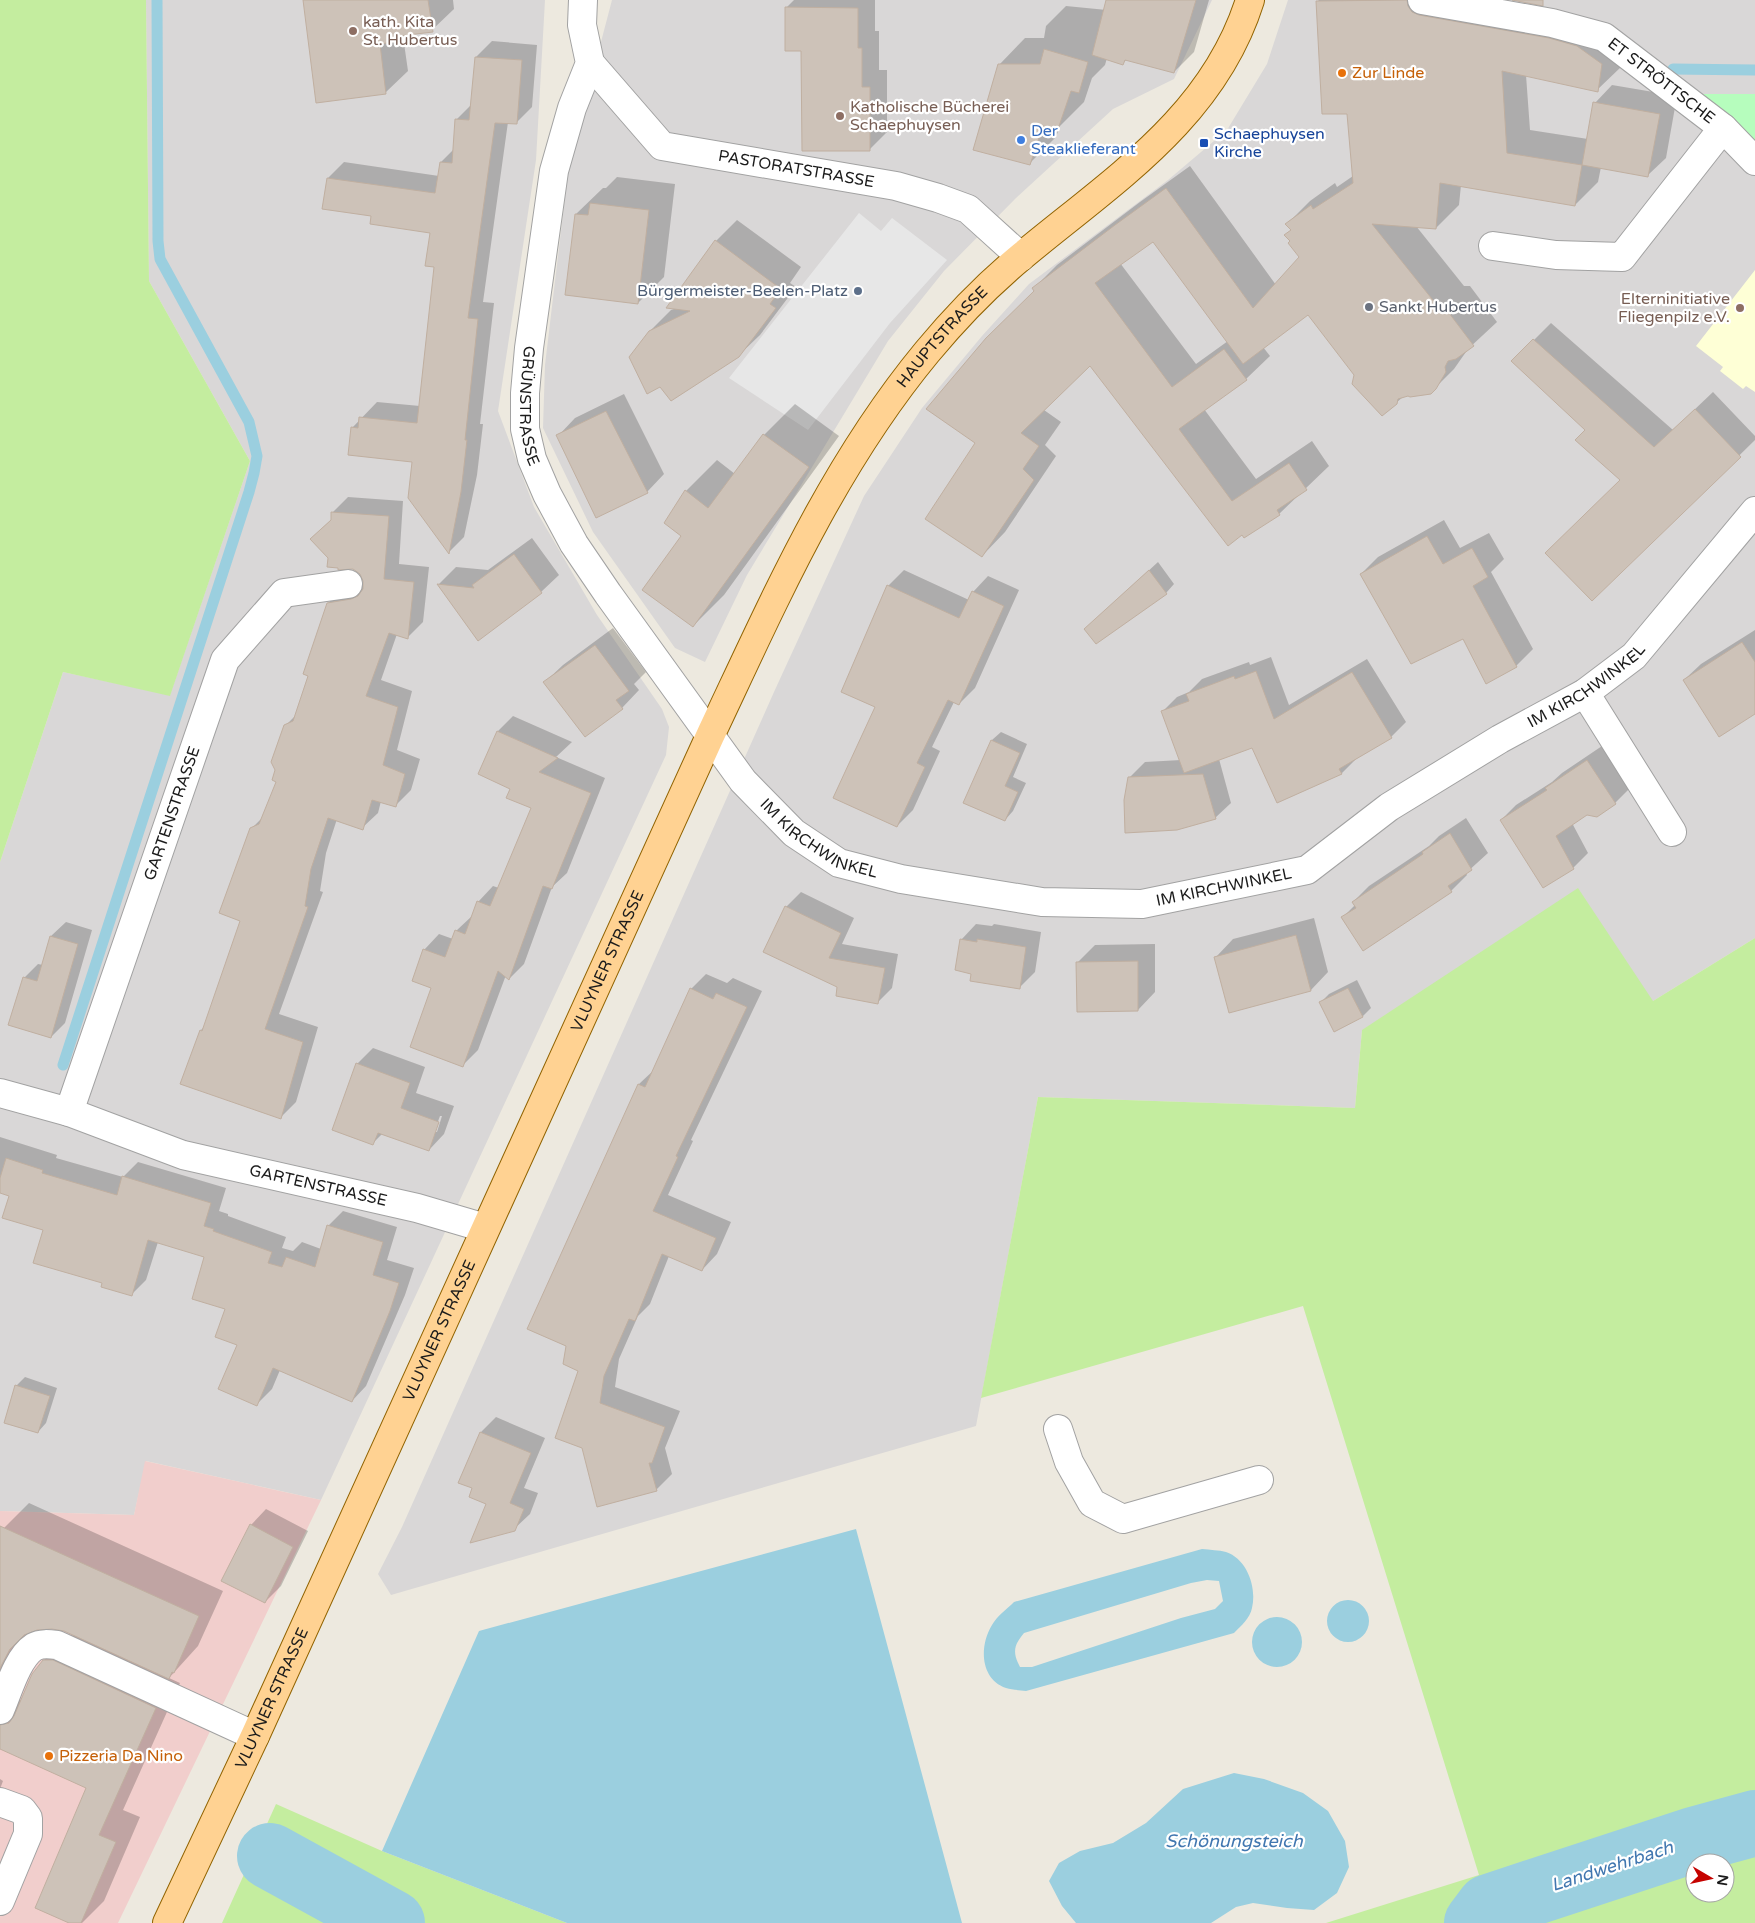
<svg xmlns="http://www.w3.org/2000/svg" width="1755" height="1923" font-family="'Varela Round',sans-serif">
  <rect width="100%" height="100%" fill="#ede9df"/>
  <path fill="#d9d7d7" d="M146,0H545L536,160L498,411L534,507L597,615L662,709L669,727L666,755L321,1500L146,1461L134,1515L0,1511V862L63,672L170,695L250,461L149,281Z
    M612,0H1212L1174,79L1113,109L1016,198L944,271L888,341L747,575L705,662L675,648L593,532L543,428L545,365L569,164Z
    M1288,0H1755V938L1653,1001L1362,1030L1355,1108L1038,1097L976,1426L391,1595L378,1574L402,1527L774,692L864,496L922,408L982,336L1029,284L1168,180L1227,130L1267,64Z"/>
  <path fill="#f1cecc" d="M145,1461L321,1500L118,1923H0V1511L134,1515Z"/>
  <path fill="#feffd6" d="M1755,270V392L1746,386L1743,389L1720,371L1723,367L1696,346Z"/>
  <path fill="#c4ed9f" fill-rule="evenodd" d="M0,0H146L149,281L250,461L170,696L63,672L0,862Z
    M1578,888L1653,1001L1755,938V1923H1326L1479,1875L1303,1306L981,1398L1038,1097L1355,1108L1362,1030ZM1695,1863H1725V1893H1695Z
    M276,1804L382,1851L567,1923H222Z"/>
  <path fill="#b6fdbd" d="M1703,94H1755V149Z"/>
  <path fill="#e7e7e7" d="M859,213L881,231L892,218L947,260L890,323L808,430L729,378Z"/>
  <path fill="#9bcfdf" fill-rule="evenodd" d="M856,1529L962,1923H567L382,1851L479,1631Z
    M1202,1549C1210,1550 1219,1550 1226,1552C1247,1559 1257,1587 1252,1608C1250,1618 1241,1626 1234,1633L1026,1691C1019,1690 1012,1690 1006,1688C980,1679 979,1646 992,1625C997,1616 1007,1609 1014,1602ZM1207,1580L1219,1581L1223,1601L1215,1609L1181,1618L1032,1667H1020C1012,1652 1014,1645 1024,1633L1191,1583Z
    M1327 1621a21 21 0 1 1 42 0a21 21 0 1 1-42 0Z
    M1252 1642a25 25 0 1 1 50 0a25 25 0 1 1-50 0Z
    M1234,1773L1264,1779L1303,1793L1328,1811L1345,1841L1349,1867L1337,1893L1314,1910L1287,1908L1253,1903L1236,1907L1211,1923H1076L1062,1906L1049,1881L1059,1863L1080,1851L1113,1843L1146,1823L1183,1789Z"/>
  <path fill="#0003" fill-rule="evenodd" d="M304,0H453L454,9L432,30L405,34L403,36L408,71L386,92Z
    M794,0H875V31H879V70H887V132L869,150L786,8Z
    M1121,0H1209L1194,52L1174,72L1127,59L1123,63L1107,58L1105,65L1092,78L1084,102L1060,126L1056,137L1029,164L999,65L1025,38H1044L1046,26L1066,6L1117,11Z
    M1319,0H1486L1572,15L1621,67L1597,90L1526,75L1530,130L1588,139L1595,103L1612,85L1677,96L1666,158L1648,175L1601,167L1598,182L1575,205L1461,185L1459,205L1436,228L1416,226L1464,286H1470L1497,322L1468,349L1454,369L1430,393L1404,396L1396,403L1355,375L1308,313L1263,347L1270,356L1246,379L1204,409L1256,479L1312,441L1329,466L1279,514L1245,537L1091,364L1044,410L1061,422L1045,445L1056,456L1005,532L982,556L976,443L1036,290L1034,288L1057,265L1140,202L1190,166L1276,285L1301,257L1286,235L1292,229L1287,224L1310,201L1335,183L1337,187L1353,176L1348,113L1317,2ZM1153,240L1228,341L1196,364L1120,263Z
    M492,41L537,45L532,107L516,123L508,122L483,302L494,303L480,424H483L477,475L464,537L449,552L413,461L352,428L377,402L420,406L435,266L431,232L373,215L328,178L344,162L439,176L441,162L454,149L456,120L472,104L476,57Z
    M617,177L675,184L664,277L638,303L567,294L576,214L603,188H606Z
    M737,220L801,267L790,283L796,287L760,335L738,356L649,332L671,310L677,308L668,307L716,241Z
    M1551,323L1673,430L1713,392L1755,436V440L1592,600L1622,479L1587,430L1513,361Z
    M624,394L664,474L647,492L558,436L575,418Z
    M795,404L839,436L724,595L693,626L683,536L686,491L717,460L735,474L764,435Z
    M348,497L403,501L399,564L429,567L423,622L407,638L397,634L381,680L412,691L397,750L420,759L411,790L396,805L381,801L378,813L362,828L337,819L326,853L320,891L323,892L279,1014L318,1027L296,1102L281,1117L201,1030L205,1026L242,920L251,829L263,817L278,781L286,725L296,715L309,675L328,603L344,588L364,585L361,573L329,557L311,539L332,519L333,512Z
    M1444,520L1460,548L1489,533L1504,559L1491,572L1533,649L1516,666L1463,638L1361,574L1378,557Z
    M532,538L559,575L541,592L479,639L439,584L456,567L488,570Z
    M1158,562L1174,584L1166,593L1094,621Z
    M904,570L969,600L973,592L988,576L1019,590L975,688L959,704L954,702L932,747L940,751L913,810L897,826L877,707L888,586Z
    M613,628L646,672L634,684L639,690L622,708L545,682L563,665Z
    M1755,630V713L1684,680L1701,664Z
    M1271,657L1289,705L1367,659L1406,722L1391,737L1356,759L1342,773L1278,802L1253,746L1219,759L1231,803L1215,818L1129,778L1145,762L1181,760L1162,712L1177,697L1189,692L1202,679L1249,662L1250,665Z
    M513,716L572,742L556,757L605,778L567,873L552,887L524,964L509,979L506,975L478,1050L463,1065L433,987L424,950L439,934L453,939L456,931L472,916L478,902L493,886L499,888L533,807L511,788L498,731Z
    M1001,732L1027,744L1013,777L1026,783L1013,811L1005,820L965,802L992,740Z
    M1602,746L1630,788L1615,803L1587,813L1572,823L1588,853L1573,868L1501,820L1516,805L1552,782L1562,773Z
    M1466,818L1488,853L1466,873L1467,875L1451,891L1363,949L1342,918L1355,905L1353,902L1369,886L1429,846L1439,836Z
    M801,892L854,918L842,944L898,954L892,988L878,1002L839,987L786,907Z
    M1314,918L1328,972L1311,990L1216,957L1233,939Z
    M66,922L92,930L65,1023L51,1037L24,978L38,964L43,965L51,936Z
    M976,924L992,926L994,924L1041,932L1035,972L1019,988L972,973L961,940Z
    M1155,944V992L1138,1010L1078,962L1095,945Z
    M706,974L727,983L733,978L762,991L691,1140L693,1141L668,1195L731,1222L717,1254L702,1270L669,1256L650,1304L638,1316L619,1359L615,1387L680,1411L665,1448L672,1474L656,1490L598,1506L579,1370L567,1346L528,1328L639,1084L655,1069L691,989Z
    M1357,980L1371,1008L1363,1016L1335,1030L1320,1003L1329,994Z
    M373,1048L425,1067L416,1093L454,1106L444,1134L429,1150L383,1133L373,1143L357,1064ZM440,1116H442L437,1132H434Z
    M0,1137L57,1155L56,1158L123,1177L138,1162L226,1188L219,1211L228,1214V1216L286,1237L282,1248L293,1251L302,1242L321,1249L328,1226L343,1211L397,1227L387,1260L414,1268L405,1295L366,1386L352,1401L280,1370L272,1389L257,1404L226,1308L206,1256L158,1242L146,1280L131,1295L103,1283L45,1229L11,1195L0,1191Z
    M25,1377L57,1388L46,1423L38,1432L16,1386Z
    M496,1417L545,1438L524,1488L538,1493L530,1514L514,1529L474,1488L460,1482L481,1432Z
    M29,1503L223,1591L198,1646L169,1678L180,1683L123,1810L140,1817L104,1901L82,1923H72L88,1788L0,1732V1536L4,1528ZM45,1627L64,1629L76,1635L69,1636L43,1661L23,1700H20L13,1695L24,1643L31,1630Z
    M266,1509L308,1531L281,1586L265,1602L251,1525Z
    M0,1779L3,1781L0,1789Z"/>
  <g fill="none" stroke-linecap="round" stroke-linejoin="round">
    <path stroke="#9bcfdf" stroke-width="11" d="M1673,69L1755,70
      M63,1065L249,492L254,473L257,456L249,422L160,259L158,241L157,0"/>
    <path stroke="#9bcfdf" stroke-width="66" d="M270,1856L392,1923
      M1477,1923L1489,1907L1693,1840L1755,1823"/>
  </g>
  <path fill="#cdc2b8" stroke="#c0afa0" d="M303,0H428L433,32L399,36L400,41L380,44L386,94L316,103Z
    M1106,0H1196L1174,73L1125,60L1123,65L1092,55Z
    M1407,0L1408,6L1412,12L1419,15L1549,38L1577,46L1602,64L1598,92L1502,71L1507,153L1582,165L1575,206L1440,183L1436,229L1372,224L1440,309H1446L1474,346L1456,359L1448,361L1445,367L1446,372L1436,389L1431,394L1410,397L1408,396L1398,399L1397,404L1382,416L1352,384L1354,375L1308,315L1243,364L1153,242L1095,283L1172,387L1224,349L1247,380L1179,429L1232,501L1289,463L1307,490L1277,510L1280,515L1244,538L1242,535L1228,546L1090,366L1021,433L1039,446L1023,469L1034,480L982,557L925,519L975,443L926,409L986,338L1034,291L1032,288L1115,225L1166,188L1253,308L1299,257L1288,243L1290,241L1284,235L1291,230L1285,224L1311,205L1313,209L1353,183L1347,114H1322L1316,1Z
    M1512,0H1543V6Z
    M785,7L858,8V48H862V87H870V151H802L801,51H785Z
    M1044,49L1088,62L1079,93L1071,91L1058,129L1043,126L1030,165L973,150L998,64H1040Z
    M475,57L522,60L517,124L495,123L468,318L478,319L465,440H467L461,492L449,554L408,498L412,462L348,455L351,427L358,428L359,417L417,423L434,267L425,266L430,233L370,224L371,216L322,209L327,178L435,193L440,162L452,163L455,119L469,120Z
    M1593,102L1660,114L1648,177L1582,165Z
    M590,203L649,210L638,304L565,295L575,214L588,215Z
    M715,240L781,289L770,304L776,308L739,357L671,401L660,387L647,394L629,357L649,331L690,311L666,308Z
    M1533,339L1654,447L1695,409L1741,457L1592,601L1545,553L1620,480L1575,440L1585,430L1511,361Z
    M606,411L648,493L596,518L556,435Z
    M763,434L809,467L693,627L642,590L681,536L664,523L685,490L708,508Z
    M331,512L389,516L384,579L414,582L408,639L389,633L366,696L398,707L383,765L405,774L396,807L372,800L363,830L328,818L311,869L305,906L308,907L265,1029L303,1042L281,1119L180,1084L200,1030L202,1031L240,921L219,913L250,828L259,824L276,782L272,780L275,770L271,762L284,725L293,721L308,676L303,674L327,603L351,599L358,596L363,589V581L360,574L353,569L338,570V568L327,567L328,558L310,539L331,520Z
    M1427,536L1443,564L1472,548L1488,577L1473,586L1517,667L1486,684L1463,639L1411,664L1360,574Z
    M514,554L542,593L478,641L437,584L474,588L472,585Z
    M1149,570L1167,594L1096,644L1084,629Z
    M887,585L959,618L972,591L1004,606L959,705L948,700L917,763L925,767L897,827L833,798L875,707L841,692Z
    M1742,642L1755,662V714L1719,737L1683,680Z
    M595,645L629,691L616,700L623,709L585,737L543,682Z
    M1256,671L1274,719L1352,672L1392,738L1339,769L1342,774L1277,803L1252,748L1184,773L1161,711L1189,701L1186,694L1234,676L1235,679Z
    M497,731L558,758L539,772L591,793L552,889L543,886L509,980L498,971L463,1067L410,1047L431,988L412,981L423,949L445,957L455,930L465,934L477,901L490,906L531,808L506,798L510,789L478,774Z
    M991,740L1020,753L1005,786L1018,792L1005,821L963,803Z
    M1587,760L1616,804L1597,817L1587,815L1556,836L1574,869L1543,888L1500,820L1547,790L1545,788Z
    M1203,774L1216,819L1177,830L1125,833L1124,800L1128,777Z
    M1450,833L1472,870L1448,886L1452,892L1363,951L1341,917L1356,908L1352,902L1423,854L1422,852Z
    M785,906L841,933L829,958L885,968L878,1004L836,996L837,987L763,952Z
    M1296,935L1311,991L1229,1013L1214,957Z
    M50,936L78,944L51,1038L8,1025L23,977L37,981Z
    M960,939L977,942V939L1026,947L1020,989L970,981L971,974L955,970Z
    M1138,961V1011L1077,1012L1076,962Z
    M690,988L713,999L716,993L747,1007L676,1156L678,1157L653,1211L716,1238L702,1271L662,1254L635,1321L629,1319L604,1376L600,1403L665,1427L652,1463H649L657,1491L597,1507L582,1448L555,1438L578,1371L563,1364L566,1346L527,1329L638,1084L645,1087Z
    M1348,988L1363,1017L1334,1032L1319,1002Z
    M356,1063L410,1083L401,1108L439,1122L429,1151L378,1133L373,1145L332,1130Z
    M6,1158L43,1170L42,1173L117,1195L122,1176L211,1203L204,1226L214,1229L213,1231L272,1252L268,1263L282,1267L286,1257L315,1267L327,1225L383,1242L373,1275L399,1283L390,1311L352,1402L273,1368L257,1406L218,1389L237,1345L215,1337L225,1309L192,1299L204,1257L148,1240L132,1296L101,1287L102,1283L33,1263L43,1230L2,1218L9,1196L0,1193V1178Z
    M15,1385L50,1396L38,1433L4,1423Z
    M480,1432L531,1453L510,1503L524,1509L515,1531L470,1543L486,1504L469,1497L472,1488L458,1483Z
    M250,1524L293,1547L265,1603L221,1581Z
    M0,1526L199,1616L174,1673L172,1672L169,1679L64,1631L52,1629L37,1630L24,1635L10,1649L0,1668Z
    M43,1660H53L156,1708L99,1835L116,1842L81,1923H69L35,1908L86,1788L0,1749V1725L9,1723L14,1716L32,1674Z"/>
  <g fill="none" stroke-linecap="round" stroke-linejoin="round">
    <defs>
      <g id="minor">
        <path id="s1" d="M583,0L582,25L590,63L572,108L554,171L529,348L525,393V429L532,459L547,494L574,544L608,594L743,781L794,833L839,863L901,879L1042,902L1142,904L1307,870L1389,807L1500,739L1585,693L1634,656L1755,511"/>
        <path id="s2" d="M1422,0L1552,23L1604,37L1723,128L1755,161"/>
        <path id="s3" d="M590,63L662,146L896,186L938,198L968,209L1021,257"/>
        <path d="M1493,246L1556,255L1622,257L1723,128"/>
        <path d="M1585,693L1672,832"/>
        <path id="s4" d="M0,1093L69,1112L183,1155L417,1208L485,1228"/>
        <path id="s5" d="M69,1112L225,660L284,593L348,584"/>
        <path d="M1058,1429L1069,1462L1092,1503L1123,1519L1259,1480"/>
        <path d="M0,1710C8,1692 17,1658 34,1647C41,1643 49,1644 57,1645L255,1736"/>
        <path d="M0,1802L22,1810L28,1818V1834L0,1901"/>
      </g>
      <g id="major">
        <path id="s6" d="M167,1923L255,1736L710,736C774,601 831,468 927,352C956,317 987,285 1022,256C1112,181 1213,118 1250,0"/>
      </g>
    </defs>
    <use href="#minor" stroke="#a2a2a2" stroke-width="30"/>
    <use href="#major" stroke="#916300" stroke-width="30"/>
    <use href="#minor" stroke="#fff" stroke-width="28"/>
    <use href="#major" stroke="#ffd292" stroke-width="28"/>
  </g>
  <g fill="#8d6e63" stroke="#fff" stroke-width="2">
    <circle cx="353" cy="31" r="5"/>
    <circle cx="840" cy="116" r="5"/>
    <circle cx="1740" cy="308" r="5"/>
  </g>
  <g fill="#e8710a" stroke="#fff" stroke-width="2">
    <circle cx="1342" cy="73" r="5"/>
    <circle cx="49" cy="1756" r="5"/>
  </g>
  <circle fill="#3f7fe0" stroke="#fff" stroke-width="2" cx="1021" cy="140" r="5"/>
  <rect fill="#1a4fb4" stroke="#fff" stroke-width="2" x="1199" y="138" width="10" height="10" rx="2.5"/>
  <circle fill="#5c6f8a" stroke="#fff" stroke-width="2" cx="858" cy="291" r="5"/>
  <circle fill="#6b7280" stroke="#fff" stroke-width="2" cx="1369" cy="307" r="5"/>
  <g text-anchor="middle" dominant-baseline="central" stroke-width="4.5" stroke-linejoin="round" paint-order="stroke">
    <g font-size="16" fill="#785e54" stroke="#fff" text-anchor="start">
      <text x="363" y="22">kath. Kita<tspan x="363" dy="18">St. Hubertus</tspan></text>
      <text x="850" y="107">Katholische Bücherei<tspan x="850" dy="18">Schaephuysen</tspan></text>
      <text x="1730" y="299" text-anchor="end">Elterninitiative<tspan x="1730" dy="18">Fliegenpilz e.V.</tspan></text>
    </g>
    <g font-size="16" fill="#c56008" stroke="#fff" text-anchor="start">
      <text x="1352" y="73">Zur Linde</text>
      <text x="59" y="1756">Pizzeria Da Nino</text>
    </g>
    <g font-size="16" fill="#1b1b1b" stroke="#fff">
      <text stroke="none"><textPath href="#s2" startOffset="258">ET STRÖTTSCHE</textPath></text>
      <text stroke="none"><textPath href="#s3" startOffset="246">PASTORATSTRASSE</textPath></text>
      <text stroke="none"><textPath href="#s6" startOffset="1769">HAUPTSTRASSE</textPath></text>
      <text stroke="none"><textPath href="#s1" startOffset="415">GRÜNSTRASSE</textPath></text>
      <text stroke="none"><textPath href="#s1" startOffset="1792">IM KIRCHWINKEL</textPath></text>
      <text stroke="none"><textPath href="#s5" startOffset="316">GARTENSTRASSE</textPath></text>
      <text stroke="none"><textPath href="#s1" startOffset="952">IM KIRCHWINKEL</textPath></text>
      <text stroke="none"><textPath href="#s1" startOffset="1372">IM KIRCHWINKEL</textPath></text>
      <text stroke="none"><textPath href="#s6" startOffset="1058">VLUYNER STRASSE</textPath></text>
      <text stroke="none"><textPath href="#s4" startOffset="332">GARTENSTRASSE</textPath></text>
      <text stroke="none"><textPath href="#s6" startOffset="652">VLUYNER STRASSE</textPath></text>
      <text stroke="none"><textPath href="#s6" startOffset="248">VLUYNER STRASSE</textPath></text>
    </g>
    <g font-size="16" fill="#366cbe" stroke="#fff" text-anchor="start">
      <text x="1031" y="131">Der<tspan x="1031" dy="18">Steaklieferant</tspan></text>
    </g>
    <g font-size="16" fill="#164399" stroke="#fff" text-anchor="start">
      <text x="1214" y="134">Schaephuysen<tspan x="1214" dy="18">Kirche</tspan></text>
    </g>
    <g font-size="16" fill="#4e5e75" stroke="#fff" text-anchor="end">
      <text x="848" y="291">Bürgermeister-Beelen-Platz</text>
    </g>
    <g font-size="16" fill="#5b616d" stroke="#fff" text-anchor="start">
      <text x="1379" y="307">Sankt Hubertus</text>
    </g>
    <g font-size="18" font-style="italic" fill="#4177b0" stroke="#fff">
      <text x="1234" y="1841">Schönungsteich</text>
      <text transform="translate(1612 1866) rotate(-18)">Landwehrbach</text>
    </g>
  </g>
  <g transform="translate(1710 1878) rotate(99)"><circle r="24" fill="#ffffff" stroke="#a4a4a4"/>
  <path d="M0-4L9 19L0 12L-9 19Z" fill="#c50300"/>
  <text y="-8" font-size="14" font-weight="bold" text-anchor="middle" fill="#1b1b1b">N</text>
  </g>
</svg>
